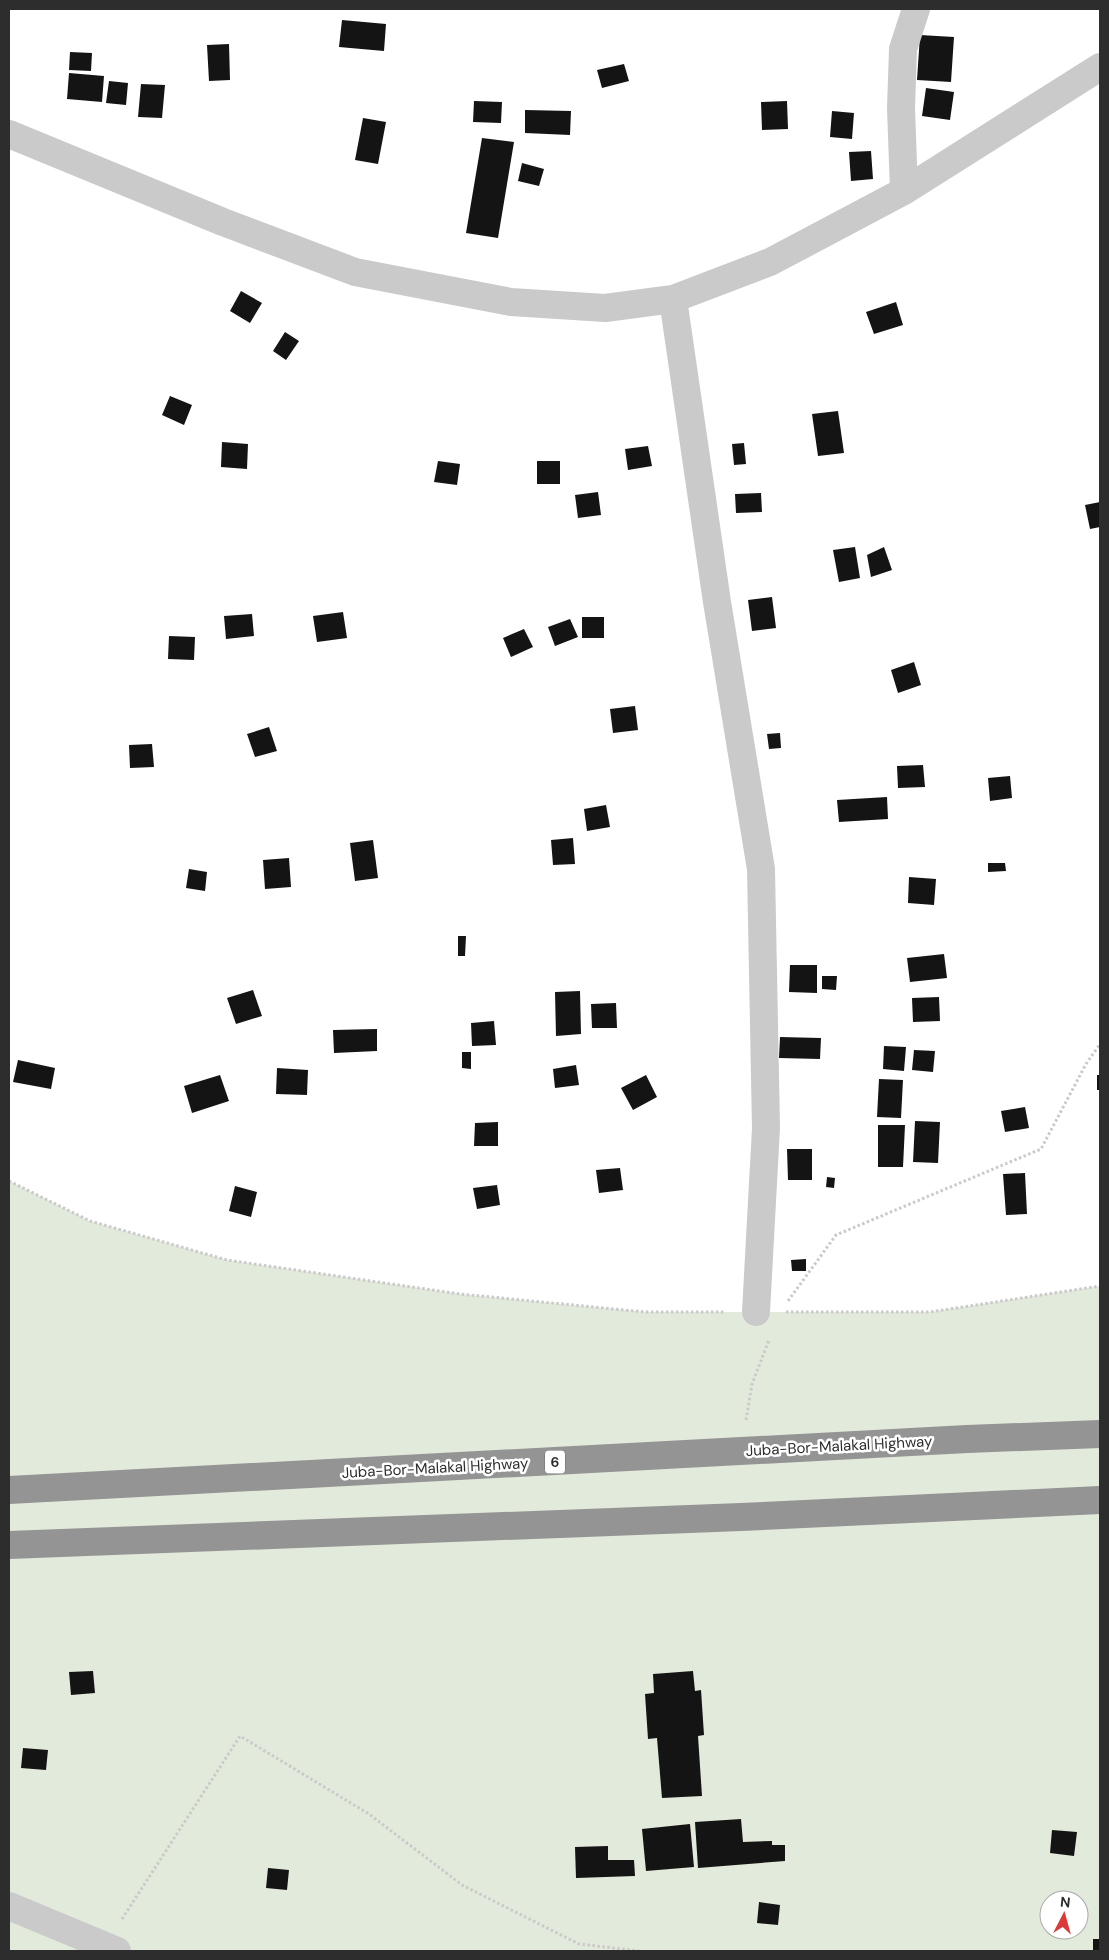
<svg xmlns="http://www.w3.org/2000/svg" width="1109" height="1960" font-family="'DM Sans',sans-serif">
  <rect width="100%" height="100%" fill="#fff"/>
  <path fill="#e2eadc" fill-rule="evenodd" d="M9,1181L90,1221L227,1260L460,1294L645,1312H930L1100,1286V1951H9ZM1049,1900H1079V1930H1049Z"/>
  <path fill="#141414" d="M342,20L386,24L384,51L339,47Z
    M920,35L954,37L951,82L917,80Z
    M229,44L230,80L209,81L207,45Z
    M70,52L92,53L91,71L69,70Z
    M624,64L629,81L602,88L597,70Z
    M69,73L104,76L102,102L67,99Z
    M109,81L128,83L126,105L106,103Z
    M141,84L165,85L162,118L138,117Z
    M926,88L954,92L950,120L922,116Z
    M474,101L502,102L501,123L473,122Z
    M787,101L788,129L762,130L761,102Z
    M525,110L571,111L570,135L525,133Z
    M832,111L854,113L852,139L830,137Z
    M363,118L386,122L378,164L355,160Z
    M482,138L514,142L498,238L466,233Z
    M871,151L873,179L851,181L849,152Z
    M522,163L544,169L539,186L518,181Z
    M241,291L262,303L250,323L230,311Z
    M896,302L903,325L874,334L866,312Z
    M285,332L299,341L286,360L273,351Z
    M170,396L192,405L184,425L162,415Z
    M838,411L844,453L818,456L812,414Z
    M222,442L248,444L247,469L221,467Z
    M744,443L746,464L734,465L732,444Z
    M648,446L652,466L628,470L625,449Z
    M438,461L460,464L457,485L434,482Z
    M537,461H560V484H537Z
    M598,492L601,515L578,518L575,495Z
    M761,493L762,512L736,513L735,494Z
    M1100,502V527L1090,529L1085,505Z
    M855,547L860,578L839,582L833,550Z
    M884,547L892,570L871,577L867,555Z
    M772,597L776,628L752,631L748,600Z
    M343,612L347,638L317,642L313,616Z
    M252,614L254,636L226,639L224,616Z
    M582,617H604V638H582Z
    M570,619L578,637L555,646L548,627Z
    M524,629L533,647L511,657L503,638Z
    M169,636L195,637L194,660L168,659Z
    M914,662L921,685L898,693L891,670Z
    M635,706L638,730L613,733L610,709Z
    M269,727L277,751L255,757L247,734Z
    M780,733L781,748L769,749L767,734Z
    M152,744L154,767L130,768L129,745Z
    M923,765L925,787L898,788L897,766Z
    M1010,776L1012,798L990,801L988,778Z
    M887,797L888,819L839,822L837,800Z
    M606,805L610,827L587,831L584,809Z
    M573,838L575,864L553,865L551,840Z
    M373,840L378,878L355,881L350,843Z
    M289,858L291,887L265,889L263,860Z
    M988,863H1005L1006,871L988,872Z
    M189,869L207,872L205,891L186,888Z
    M909,877L936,879L934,905L908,903Z
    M458,936H466L465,956H458Z
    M944,954L947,978L910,982L907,958Z
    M790,965H817V993L789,992Z
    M822,976H837L836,990L822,989Z
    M253,990L262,1016L236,1024L227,998Z
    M580,991L581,1034L556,1036L555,992Z
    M939,997L940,1021L913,1022L912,998Z
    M616,1003L617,1028H592L591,1004Z
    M494,1021L496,1045L472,1046L471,1023Z
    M377,1029V1051L334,1053L333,1030Z
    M780,1037L821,1038L820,1059L779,1058Z
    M884,1046L906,1047L904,1071L883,1069Z
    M914,1050L935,1051L933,1072L912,1070Z
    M462,1052H471V1069L462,1068Z
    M18,1060L55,1068L51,1089L13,1082Z
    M576,1065L579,1085L555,1088L553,1069Z
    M277,1068L308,1070L307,1095L276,1094Z
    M220,1075L229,1101L192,1113L184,1086Z
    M646,1075L657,1097L633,1110L621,1088Z
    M1097,1075H1100V1090H1097Z
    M879,1079L903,1080L901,1118L877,1117Z
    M1025,1107L1029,1128L1005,1132L1001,1111Z
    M915,1121L940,1122L938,1163L913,1162Z
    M498,1122V1146H474L475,1123Z
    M878,1125H905L903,1167H878Z
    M787,1149H812V1180H788Z
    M620,1168L623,1190L599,1193L596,1170Z
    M1025,1173L1027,1214L1006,1215L1003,1174Z
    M827,1177L835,1178L834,1188L826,1187Z
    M497,1185L500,1205L477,1209L473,1188Z
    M235,1186L257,1192L251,1217L229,1211Z
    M806,1259V1271H792L791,1260Z
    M93,1671L95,1693L71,1695L69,1672Z
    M693,1671L695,1691L701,1690L704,1735L698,1736L702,1796L662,1798L657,1738L648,1739L645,1694L654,1693L653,1674Z
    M23,1748L48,1750L46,1770L21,1768Z
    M741,1819L743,1842L772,1841V1845H785V1861L698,1868L695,1822Z
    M690,1824L694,1867L646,1871L642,1829Z
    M1052,1830L1077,1832L1074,1856L1050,1853Z
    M608,1846V1860H634L635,1876L576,1878L575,1847Z
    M268,1868L289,1870L287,1890L266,1888Z
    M759,1902L780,1905L778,1925L757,1923Z
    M1093,1939H1100V1951H1093Z"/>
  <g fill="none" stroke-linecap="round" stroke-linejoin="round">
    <path stroke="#cacaca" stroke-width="3" stroke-dasharray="2.5 2.5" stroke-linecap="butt" d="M9,1181L90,1221L227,1260L460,1294L645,1312H725
      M788,1301L836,1235L1041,1149L1086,1064L1100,1044
      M786,1312H930L1100,1286
      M746,1420L752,1384L769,1340
      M122,1919L240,1736L369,1814L462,1885L579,1944L639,1951"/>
    <path stroke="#cacaca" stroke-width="28" d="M9,134L223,222L355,272L511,302L605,308L673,299L770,262L904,191L1100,67
      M904,191L901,108L903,49L916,9
      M673,299L717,602L761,869L766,1128L756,1312
      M9,1906L117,1951"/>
    <path stroke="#949494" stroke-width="28" d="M9,1490L967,1439L1100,1434
      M9,1545L741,1517L1100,1500"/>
  </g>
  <g text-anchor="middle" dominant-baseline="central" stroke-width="5" stroke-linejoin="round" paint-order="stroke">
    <rect fill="#fff" stroke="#6c6c6c" stroke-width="1" x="545" y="1450.5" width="20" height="23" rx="4"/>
    <g font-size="14" font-weight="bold" fill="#2d2d2d">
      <text x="555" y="1462">6</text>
    </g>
    <g font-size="15" fill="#2d2d2d" stroke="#fff">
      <text transform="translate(839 1446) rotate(-3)">Juba-Bor-Malakal Highway</text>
      <text transform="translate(435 1468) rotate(-3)">Juba-Bor-Malakal Highway</text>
    </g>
  </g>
  <rect width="1109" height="1960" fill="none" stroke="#2d2d2d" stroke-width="20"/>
  <g transform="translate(1064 1915) rotate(6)"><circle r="24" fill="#ffffff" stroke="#ababab"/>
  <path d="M0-4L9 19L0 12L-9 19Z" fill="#da3a3a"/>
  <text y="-8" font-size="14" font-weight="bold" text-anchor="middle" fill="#2d2d2d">N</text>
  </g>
</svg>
